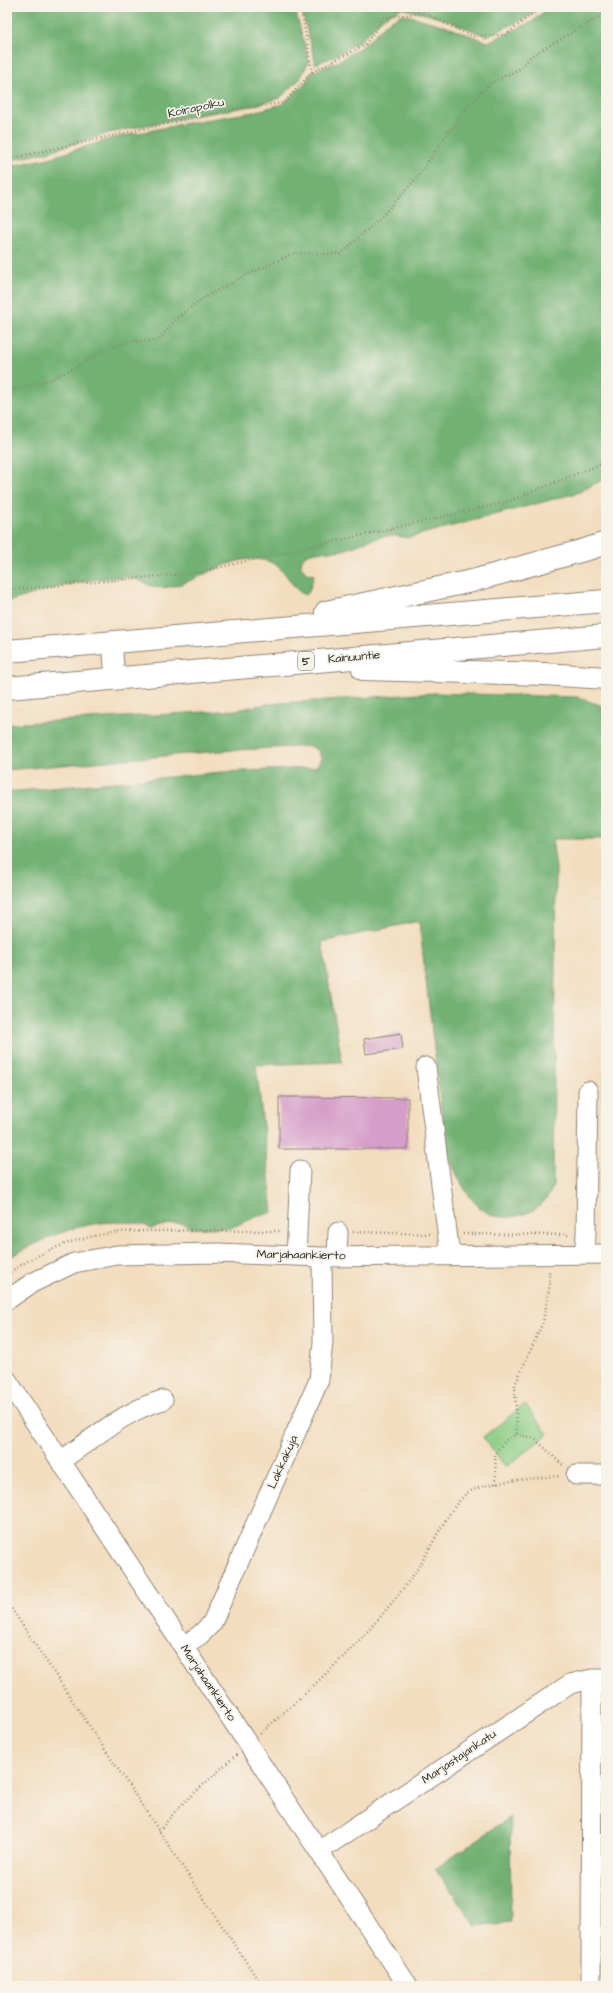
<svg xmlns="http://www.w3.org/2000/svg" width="613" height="1993" font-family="'Architects Daughter',sans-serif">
  <rect width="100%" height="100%" fill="#f7f3e8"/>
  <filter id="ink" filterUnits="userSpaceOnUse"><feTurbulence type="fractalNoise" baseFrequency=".025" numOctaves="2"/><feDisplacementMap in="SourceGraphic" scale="8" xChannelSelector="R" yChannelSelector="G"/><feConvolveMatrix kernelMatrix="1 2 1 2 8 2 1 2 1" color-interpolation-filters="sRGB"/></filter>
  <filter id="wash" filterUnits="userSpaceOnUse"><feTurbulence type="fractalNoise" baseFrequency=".012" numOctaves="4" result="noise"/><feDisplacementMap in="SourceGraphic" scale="16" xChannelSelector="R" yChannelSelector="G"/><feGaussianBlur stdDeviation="0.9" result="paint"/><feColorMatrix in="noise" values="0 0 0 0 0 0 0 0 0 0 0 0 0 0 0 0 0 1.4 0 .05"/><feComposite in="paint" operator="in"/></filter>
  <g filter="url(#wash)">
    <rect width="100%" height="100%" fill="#f3ddbf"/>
    <path fill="#8cce86" stroke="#5c7c58" d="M525,1404L548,1434L506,1467L483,1437Z"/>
    <path fill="#71b173" stroke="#4e6e4f" d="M7,7H297V17L309,61L300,79L280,98L252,106L186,117L109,133L47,152L7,161Z
      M303,7H540L528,17L487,36L443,19L402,8L384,17L361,40L335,56L315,64V61L303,16Z
      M549,7H606V478L577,493L407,538C384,531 367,542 347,549C335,553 317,549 306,555C302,558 301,562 301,566L306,573L314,575L309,592L306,595C290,591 288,564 263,560C232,554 203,579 174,586C146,593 146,577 122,577C84,578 44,591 7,602V167L49,158L110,139L187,123L253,112L283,104L305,83L312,72L337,62L364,45L388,22L403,14L442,25L488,42L532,22Z
      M434,693L577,697L606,707V839H552L556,868L553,1185C549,1199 540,1208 527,1213C479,1232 461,1185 446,1150L419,921L322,942L342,1062L256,1065L273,1212L256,1217L230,1228H190C182,1218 161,1226 151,1229C141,1222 134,1223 122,1222C79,1221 44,1238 7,1259V792L222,772L311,768L317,766L321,758L319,751L310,746L220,751L7,770V724L237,710L266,704Z
      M510,1817L511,1922L476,1926L435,1869Z"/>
    <g id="blocks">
      <path fill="#d59eca" d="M401,1033L403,1049L366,1054L364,1039Z
        M279,1097L408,1098V1149H279Z"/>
    </g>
  </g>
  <g filter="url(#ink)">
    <use href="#blocks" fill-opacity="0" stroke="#8f8475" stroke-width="1"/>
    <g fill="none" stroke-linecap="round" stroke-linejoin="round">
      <defs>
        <path id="minor" d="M112,641L115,678
          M426,1067L450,1255
          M584,1254L586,1235L588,1091
          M296,1256L300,1170
          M337,1257L338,1232
          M7,1300L32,1283L74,1263L117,1255L218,1253L322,1257L606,1254
          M7,1380L408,1986
          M60,1461C92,1440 125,1410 163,1400
          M576,1475H606
          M183,1646L200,1635L212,1623L319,1380L323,1342L322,1257
          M319,1851L570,1684L592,1679H606
          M591,1986L592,1679"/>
        <path id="highway" d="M326,612L472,581L588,549L606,543
          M7,651L606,601
          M363,669L544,674L606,678
          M7,688L606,636"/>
      </defs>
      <use href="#minor" stroke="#8f8475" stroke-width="21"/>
      <use href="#highway" stroke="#8f8475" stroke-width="24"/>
      <path stroke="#8f8475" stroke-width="2.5" stroke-dasharray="1 3" stroke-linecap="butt" d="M312,72L365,45L384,17L424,13L472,36L506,35L540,7
        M7,159L238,108L284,103L312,72L301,7
        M7,391L49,380L76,367L105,349L132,341H158L176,319L202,299L244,276L294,253L341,254L384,214L415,180L466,108L489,84L521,68L531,56L606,13
        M7,590L194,573L504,503L606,462
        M353,1232L432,1234
        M463,1234L570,1235
        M7,1274C35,1255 66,1241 99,1235C118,1231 137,1231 157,1231C198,1230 240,1231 282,1231
        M517,1434L515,1385L543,1322L550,1284L549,1271
        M496,1484L495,1453L506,1440L517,1434L535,1439L564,1466
        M7,1602L262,1986
        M260,1734C309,1690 358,1647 398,1595C405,1586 412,1577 418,1568C433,1545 446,1512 466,1494C482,1481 539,1478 560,1476
        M159,1831L178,1808L237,1754"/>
      <use href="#minor" stroke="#fff" stroke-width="19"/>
      <use href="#highway" stroke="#fff" stroke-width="22"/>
    </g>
  </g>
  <g text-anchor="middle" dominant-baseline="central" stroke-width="3.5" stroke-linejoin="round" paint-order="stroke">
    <rect fill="#f7f3e8" stroke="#686764" stroke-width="1" x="298" y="652" width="16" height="18" rx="3"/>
    <g font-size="11" font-weight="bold" fill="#2b2b2b">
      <text x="306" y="661">5</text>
    </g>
    <g font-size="12" fill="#2b2b2b" stroke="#f7f3e8">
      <text transform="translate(196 108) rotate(-12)">Koirapolku</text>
      <text transform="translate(354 657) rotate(-5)">Kainuuntie</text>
      <text transform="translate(301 1255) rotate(1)">Marjahaankierto</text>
      <text transform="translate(283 1462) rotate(-66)">Lakkakuja</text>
      <text transform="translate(208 1683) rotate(56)">Marjahaankierto</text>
      <text transform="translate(459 1757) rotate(-34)">Marjastajankatu</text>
    </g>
  </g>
  <rect width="613" height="1993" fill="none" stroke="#f7f3e8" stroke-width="24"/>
</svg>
